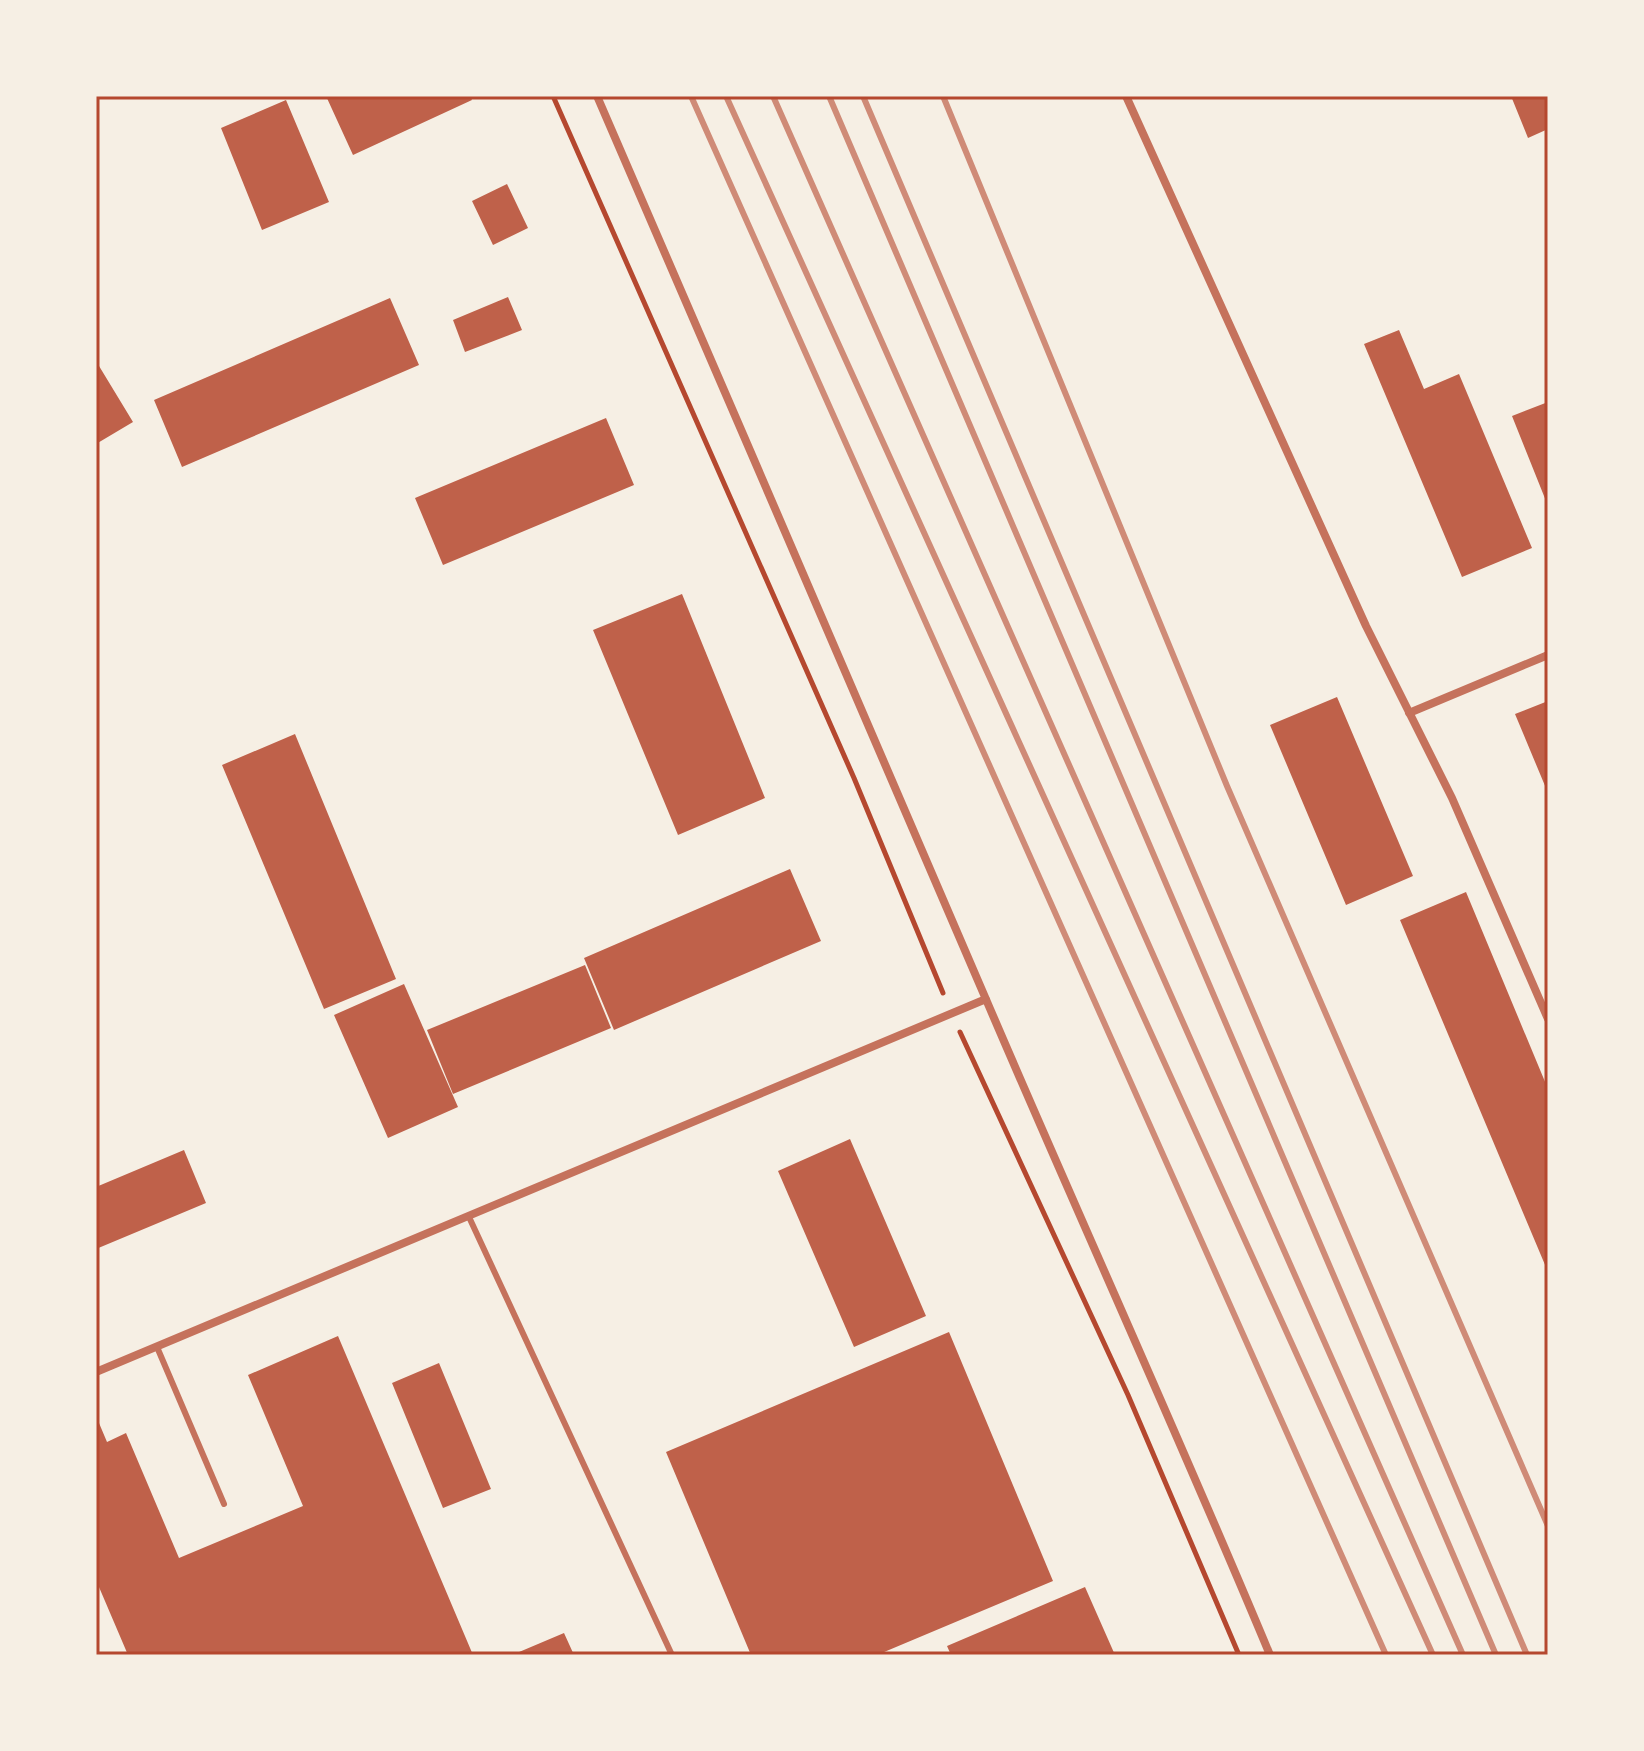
<svg xmlns="http://www.w3.org/2000/svg" width="1644" height="1751" font-family="'Source Sans 3',sans-serif">
  <rect width="100%" height="100%" fill="#f6efe4"/>
  <path fill="#bf614a" d="M326,96H470L472,100L353,155Z
    M1511,96H1548V129L1528,138Z
    M286,100L329,202L262,230L221,128Z
    M507,184L528,228L493,245L472,201Z
    M508,297L522,330L465,352L453,320Z
    M390,298L419,365L182,467L154,400Z
    M1399,330L1424,389L1459,374L1532,548L1462,577L1364,344Z
    M96,361L133,422L96,444Z
    M1548,402V506L1512,416Z
    M606,418L634,485L443,565L415,498Z
    M682,594L765,798L678,835L593,630Z
    M1337,697L1413,876L1346,905L1270,725Z
    M1548,701V793L1515,714Z
    M295,734L396,979L324,1009L222,765Z
    M790,869L821,941L614,1030L584,958Z
    M1466,892L1548,1089V1272L1400,920Z
    M585,965L611,1028L453,1094L427,1030Z
    M404,984L458,1107L388,1138L334,1015Z
    M850,1139L926,1316L854,1347L778,1171Z
    M184,1150L206,1203L96,1249V1187Z
    M949,1332L1053,1581L877,1655H751L666,1452Z
    M338,1336L473,1655H128L96,1580V1424L99,1423L107,1442L126,1433L179,1558L303,1506L248,1375Z
    M439,1363L491,1489L443,1508L392,1383Z
    M1085,1587L1115,1655H951L947,1646Z
    M564,1633L574,1655H512Z"/>
  <g fill="none" stroke-linecap="round" stroke-linejoin="round">
    <path stroke="#b5482f" stroke-width="5" d="M553,96L854,778L943,993
      M960,1032L1128,1395L1239,1655"/>
    <path stroke="#c5725c" stroke-width="6" d="M469,1217L672,1655
      M157,1347L224,1504"/>
    <path stroke="#c5725c" stroke-width="8" d="M597,96C727,396 856,697 985,997C1079,1217 1178,1434 1270,1655
      M1126,96L1366,626L1452,798L1548,1019
      M1409,713L1548,655
      M96,1372L986,999"/>
    <path stroke="#cf8b77" stroke-width="6" d="M691,96L1386,1655
      M726,96L1433,1655
      M773,96L1463,1655
      M829,96L1496,1655
      M863,96L1527,1655
      M943,96L1227,786L1548,1526"/>
  </g>
  <rect width="1644" height="1751" fill="none" stroke="#f6efe4" stroke-width="196"/>
  <rect x="98" y="98" width="1448" height="1555" fill="none" stroke="#b5482f" stroke-width="3"/>
</svg>
